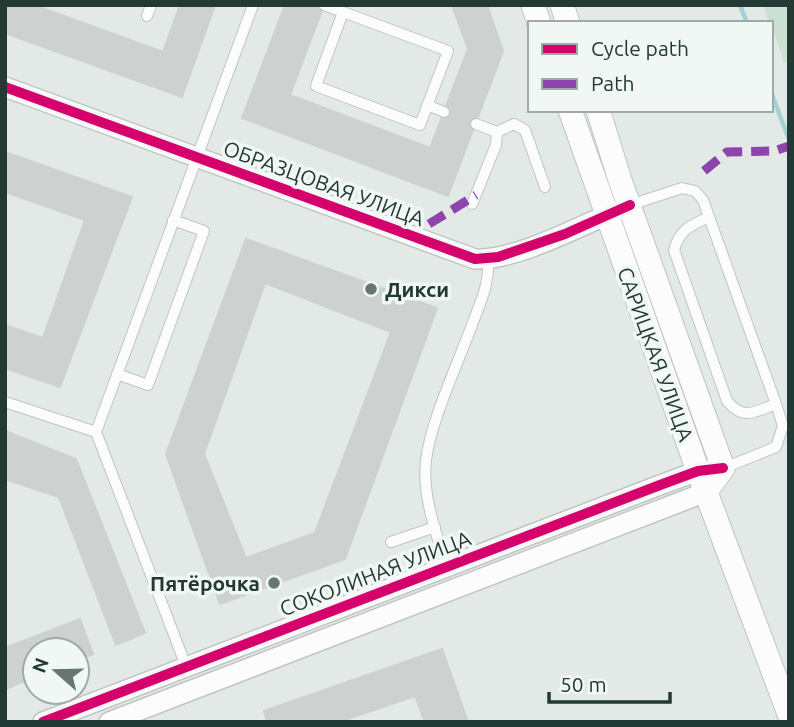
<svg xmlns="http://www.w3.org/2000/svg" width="794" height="727" font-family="Ubuntu,sans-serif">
  <rect width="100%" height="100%" fill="#e3e9e6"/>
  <path fill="#cce1d3" d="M763,5H789V61L784,63L771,23H769Z"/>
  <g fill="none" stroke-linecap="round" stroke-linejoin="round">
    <path stroke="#a5d0d5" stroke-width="4.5" d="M740,5L747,23
      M771,92L788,137"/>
  </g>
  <path fill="#cdd2d0" stroke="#ccd2cf" stroke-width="2" fill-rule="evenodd" d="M5,5H34L163,52L180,5H215L182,97L5,33Z
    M285,5H324L290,95L430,148L468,49L452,5H487L503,51L448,196L242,118Z
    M5,152L132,197L60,387L5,368V325L43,338L85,220L5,192Z
    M246,239L437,308L345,559L220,604L166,454ZM265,283L391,332L315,533L246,558L204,454Z
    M5,431L76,459L145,633L116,645L59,497L5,479Z
    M80,619L93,654L77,661V650H35V677L5,689V648Z
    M442,649L468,722H425L415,696L339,722H267L264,711Z"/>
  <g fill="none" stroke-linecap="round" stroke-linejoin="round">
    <defs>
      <path id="service" d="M324,5L343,12
        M343,12L448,51L420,125L316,86Z
        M147,16L151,5
        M427,105L444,112
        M476,124L497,132
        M472,204L496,145L497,132L514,124L525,130L545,187
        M630,205L682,188L695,191L703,200L776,404L783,426L776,447L724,468
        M709,217C690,226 680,229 674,250L727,401C744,421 753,412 776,404
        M117,374L148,385L204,231L173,220
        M5,402L96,432
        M391,542L435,527
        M446,566C436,532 422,496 426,460C431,420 459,361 473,322C481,301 490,282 488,259
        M186,666L96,432L253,5"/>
      <path id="minor" d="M5,87L475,259C516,261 581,225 619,210
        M43,722L660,485L698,471L712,470
        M109,722L706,492"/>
      <path id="tertiary" d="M533,5L539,23
        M562,5L568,23
        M570,110L698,471L789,714
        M598,110L620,180L723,468L706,492"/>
    </defs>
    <use href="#service" stroke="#c0c5c3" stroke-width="12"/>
    <use href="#minor" stroke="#c0c5c3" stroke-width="22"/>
    <use href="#tertiary" stroke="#c0c5c3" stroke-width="25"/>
    <use href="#service" stroke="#fbfcfb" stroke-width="10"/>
    <use href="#minor" stroke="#fbfcfb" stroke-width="19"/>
    <use href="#tertiary" stroke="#fbfcfb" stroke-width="23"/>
    <path stroke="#8e44ad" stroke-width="9" stroke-dasharray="18 9" stroke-linecap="butt" d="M704,171L727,152L774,151L789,146
      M429,224L476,195"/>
    <defs>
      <path id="cycleway" d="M5,87L475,259L498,257L565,234L630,205
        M43,722L660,485L698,471L723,468"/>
    </defs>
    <use href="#cycleway" stroke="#f1f7f4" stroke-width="15"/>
    <use href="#cycleway" stroke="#d6006c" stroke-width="10"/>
  </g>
  <g fill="#667772" stroke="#f1f7f4" stroke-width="2.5">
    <circle cx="371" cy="289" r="7"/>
    <circle cx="274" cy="583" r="7"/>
  </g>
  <g text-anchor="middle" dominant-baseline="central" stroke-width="7" stroke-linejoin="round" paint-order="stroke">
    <g font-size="21" fill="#223a33" stroke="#f1f7f4">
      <text transform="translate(324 183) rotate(20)">ОБРАЗЦОВАЯ УЛИЦА</text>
      <text transform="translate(656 354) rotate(70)">САРИЦКАЯ УЛИЦА</text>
      <text transform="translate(375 573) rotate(-21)">СОКОЛИНАЯ УЛИЦА</text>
    </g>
    <g font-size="21" font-weight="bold" fill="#223a33" stroke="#f1f7f4" text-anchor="start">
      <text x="385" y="289">Дикси</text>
      <text x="260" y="583" text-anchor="end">Пятёрочка</text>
    </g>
  </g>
  <rect width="794" height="727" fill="none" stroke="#223a33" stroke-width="14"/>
  <rect x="528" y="21" width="245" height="91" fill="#f1f7f4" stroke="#9eaba7" stroke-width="2"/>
  <rect x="542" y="44" width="35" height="10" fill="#d6006c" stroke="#9eaba7" stroke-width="2"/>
  <text x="591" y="56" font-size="21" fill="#223a33">Cycle path</text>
  <rect x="542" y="79" width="35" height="10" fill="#8e44ad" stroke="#9eaba7" stroke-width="2"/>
  <text x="591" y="91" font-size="21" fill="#223a33">Path</text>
  <g transform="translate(56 671) rotate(290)"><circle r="33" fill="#f1f7f4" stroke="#9eaba7" stroke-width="2"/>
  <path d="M0-5L12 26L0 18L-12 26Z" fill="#667772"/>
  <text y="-10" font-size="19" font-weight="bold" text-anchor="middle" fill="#223a33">N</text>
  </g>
  <path d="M549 692v10h121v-10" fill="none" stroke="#223a33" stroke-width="3.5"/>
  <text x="560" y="692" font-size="21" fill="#223a33" stroke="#f1f7f4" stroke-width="5" paint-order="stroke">50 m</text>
</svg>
